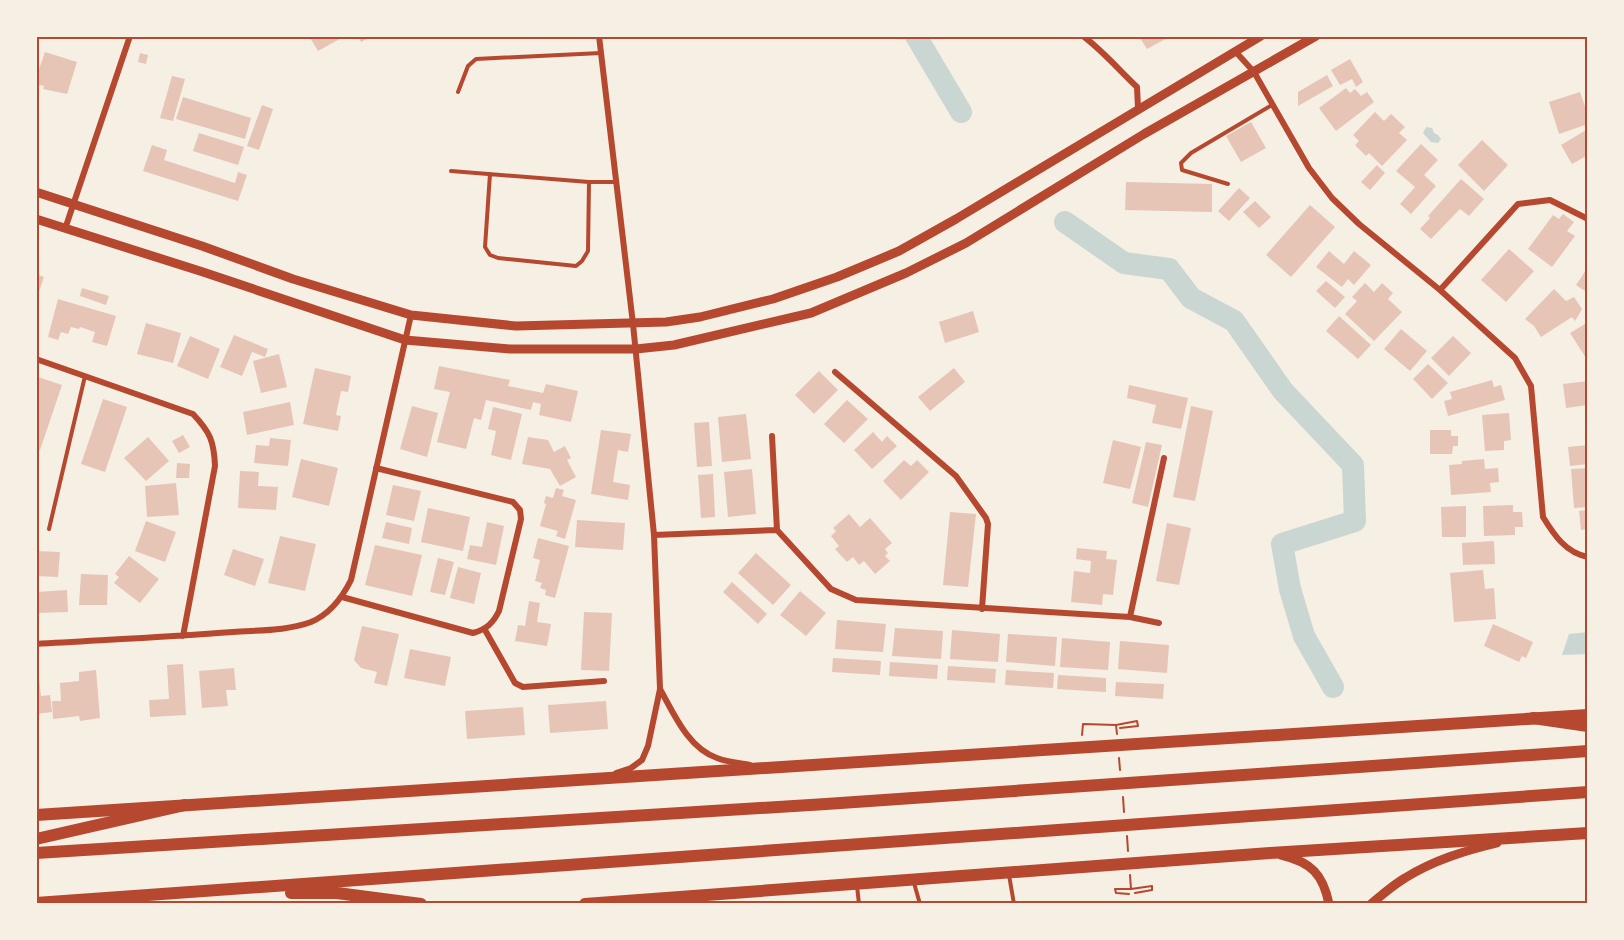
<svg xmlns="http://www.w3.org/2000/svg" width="1624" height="940" font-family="'Work Sans',sans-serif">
  <rect width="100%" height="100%" fill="#f6efe4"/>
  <path fill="#c9d6d2" d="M1426,127L1432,128L1434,133L1438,135L1441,139L1438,143L1431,142L1423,133Z
    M1588,632V654L1562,655L1569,634Z"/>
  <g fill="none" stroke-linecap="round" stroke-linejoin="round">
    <path stroke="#c9d6d2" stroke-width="22" d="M916,36L961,112
      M1065,222L1124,263L1169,269L1191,298L1234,321L1283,391L1353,465L1355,521L1282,544L1290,589L1304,636L1333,687"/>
  </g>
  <path fill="#e6c5b7" d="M309,36H345L318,51Z
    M358,36H372L361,42Z
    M1143,36H1165L1167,38L1147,49L1140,38Z
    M45,52L77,62L67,94L43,89L44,86L36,84V78Z
    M140,53L148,55L146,64L138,62Z
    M1350,59L1363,82L1356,87L1352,79L1340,85L1331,70Z
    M1327,75L1333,86L1298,106V92Z
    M172,76L185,79L173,121L160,118Z
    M1346,88L1350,93L1355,89L1361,96L1367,92L1374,102L1336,131L1319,108Z
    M1580,92L1588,115V124L1559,134L1549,102Z
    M183,97L251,118L245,139L176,119Z
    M262,105L273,109L259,150L247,146Z
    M1375,112L1384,121L1391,114L1405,127L1399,133L1407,140L1382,166L1369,153L1366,156L1355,145L1359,141L1353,135Z
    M1251,122L1266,148L1241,162L1226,136Z
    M1588,129V155L1572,164L1561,145Z
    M199,133L244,147L238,165L193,151Z
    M1482,140L1508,165L1484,191L1458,165Z
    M1421,144L1438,160L1424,175L1436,186L1411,214L1400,204L1415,187L1396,171Z
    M152,145L167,150L164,160L235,183L238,172L247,175L238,201L143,171Z
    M1377,165L1385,173L1370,190L1361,182Z
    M1461,179L1484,199L1469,216L1460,209L1431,239L1420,229L1430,218L1428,216Z
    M1126,182L1212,184V212L1125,210Z
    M1239,188L1250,198L1229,221L1218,211Z
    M1255,201L1271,217L1259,228L1243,212Z
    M1310,205L1335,227L1291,277L1266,255Z
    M1563,214L1574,222L1567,231L1575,236L1552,267L1528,249L1553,215L1559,219Z
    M1509,249L1534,271L1506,302L1481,280Z
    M1329,251L1344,264L1354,251L1371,265L1354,285L1348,279L1342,287L1316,267Z
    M1588,267V293L1576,285Z
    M36,274L44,277L36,300Z
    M1326,281L1345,297L1335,308L1316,291Z
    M1365,283L1374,292L1382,283L1393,293L1388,299L1402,312L1374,341L1345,314L1357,301L1352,297Z
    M82,288L109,296L106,305L80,296Z
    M1554,289L1566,301L1574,297L1582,309L1575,321L1572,317L1541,337L1534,326L1525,319Z
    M58,299L116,316L107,346L92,342L95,332L80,327L79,329L71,327L68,334L61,332L58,340L48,337Z
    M973,311L979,332L945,343L939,322Z
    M1339,316L1371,345L1358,359L1326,331Z
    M146,323L181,333L173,363L137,354Z
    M1585,324L1588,328V361L1570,333Z
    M1401,329L1427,351L1410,371L1384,349Z
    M234,335L268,349L265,357L252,352L242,376L220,367Z
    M190,336L220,349L208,379L177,366Z
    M1453,336L1471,353L1449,376L1431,358Z
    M279,354L287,387L261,393L253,361Z
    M1428,364L1448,383L1432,399L1413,379Z
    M439,366L510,380L508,386L543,393L546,384L578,391L571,422L539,415L541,404L533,402L531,410L486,400L481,420L474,418L466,449L437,442L450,392L434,389Z
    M315,368L351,376L348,392L341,391L336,415L341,416L338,431L303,424Z
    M954,368L965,382L930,411L918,397Z
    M819,371L838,390L814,414L795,395Z
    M38,377L62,385L40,450L36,449V383Z
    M1492,380L1494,387L1501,385L1505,400L1448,416L1444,401L1452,399L1450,392Z
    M1588,381V405L1566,408L1563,384Z
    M1129,385L1188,398L1181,429L1152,423L1156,405L1127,398Z
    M103,399L127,407L105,472L81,464Z
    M847,400L868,419L844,443L824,424Z
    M290,402L294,425L247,435L243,412Z
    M412,406L438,413L427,457L400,449Z
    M1191,406L1213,411L1195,501L1173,497Z
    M493,407L522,414L511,460L491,455L496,431L488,429Z
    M1509,413L1511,440L1504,441V450L1485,451L1482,415Z
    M746,414L751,459L722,462L718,417Z
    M709,422L712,466L697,467L694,423Z
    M601,430L631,434L628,452L618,450L613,482L630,485L628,500L591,494Z
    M1430,430H1451V436H1458V446H1453L1452,454H1430Z
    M873,432L882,442L887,436L897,446L872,469L854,450Z
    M183,435L190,447L179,453L172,441Z
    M148,437L169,461L146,481L124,458Z
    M528,437L548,440L554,452L565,446L571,458L567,460L576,477L560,486L550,469L522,464Z
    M270,438L291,440L288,466L254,463L256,445L269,446Z
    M1113,440L1141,447L1130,489L1103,483Z
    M1146,442L1162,445L1148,507L1132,503Z
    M1588,445V464L1570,466L1568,447Z
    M301,459L338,468L329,506L292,497Z
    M1484,459L1485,469L1498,468L1499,482L1490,483L1491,492L1451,495L1449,465L1462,464V461Z
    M904,460L911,466L917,460L929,472L901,500L883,481Z
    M177,463L190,464L189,478H176Z
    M1588,468V507L1574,508L1571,469Z
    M752,469L756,514L728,517L724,472Z
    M240,471L259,472L258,486L278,487L276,510L238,508Z
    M713,474L715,517L701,518L698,475Z
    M176,483L179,515L147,517L145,486Z
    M393,485L421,491L414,521L386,515Z
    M556,488L564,490L562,496L576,500L565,539L556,536L558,531L540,526L546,504L544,503L546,496L553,498Z
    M1513,505V512H1522L1523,527H1515V535L1484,536L1483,506Z
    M1466,506V537H1442L1441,507Z
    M428,508L470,517L463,551L421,542Z
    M1588,510V529L1581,530L1579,511Z
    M950,512L976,514L968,587L943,585Z
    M849,514L860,527L870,518L892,543L885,549L888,553L885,556L890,561L875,574L864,561L859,565L853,557L847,562L835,549L839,546L831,536L836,531L833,528Z
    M577,520L625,523L623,550L575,547Z
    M146,521L176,532L165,562L135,551Z
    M386,522L412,528L409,544L382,538Z
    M487,522L504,526L496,565L467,559L470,545L482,547Z
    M1167,523L1191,528L1179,585L1156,581Z
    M280,536L316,544L305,591L268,583Z
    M538,538L569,546L555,598L545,595L546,590L540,588L542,583L535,581L540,560L533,558Z
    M1494,541L1495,564L1463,565L1462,543Z
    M375,545L422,555L412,596L365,585Z
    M1077,548L1107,551L1106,559L1117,560L1113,595L1103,594L1102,605L1071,602L1074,571L1090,573L1091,561L1076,559Z
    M233,549L264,559L255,586L224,575Z
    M36,551L60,552L58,577L36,576Z
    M756,553L791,585L773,605L738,573Z
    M129,556L159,579L140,603L114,583L119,577L115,574Z
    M438,558L454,562L445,595L430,592Z
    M458,567L481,573L474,604L450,598Z
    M1483,570L1485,589L1494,588L1496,619L1454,622L1450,573Z
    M81,574L108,575L107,605H79Z
    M732,582L767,614L758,624L723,592Z
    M67,590L68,612L36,613V592Z
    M800,591L826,613L806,636L780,615Z
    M529,601L540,603L537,622L551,624L547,646L515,641L518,625L525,626Z
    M584,612L612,613L609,671L581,670Z
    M837,620L886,624L883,652L835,649Z
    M1493,624L1533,642L1526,658L1522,656L1519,662L1484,646Z
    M362,626L399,634L387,686L374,683L377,672L361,668L354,660Z
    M895,628L943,631L941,659L892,656Z
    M952,630L1000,634L998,662L950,659Z
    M1008,634L1057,637L1055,666L1006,662Z
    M1062,638L1110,642L1108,670L1060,667Z
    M1120,641L1169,645L1167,673L1118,669Z
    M410,649L451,657L445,686L404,678Z
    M833,658L881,661L880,675L832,672Z
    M890,662L938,665L937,679L889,676Z
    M183,664L186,715L150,717L149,700L169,699L167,665Z
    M948,666L996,669L995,683L947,680Z
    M234,668L236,690H226L228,706L202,708L199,671Z
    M96,670L100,718L80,721L79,716L53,719L52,701H61L60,683L79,681V672Z
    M1006,670L1054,673L1053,688L1005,685Z
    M1058,675L1106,678V692L1057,689Z
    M36,679H39L41,696L50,695L52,712L36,714Z
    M1116,682L1164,684L1163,699L1115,696Z
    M606,701L608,729L550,733L548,705Z
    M523,707L525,735L467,739L465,711Z"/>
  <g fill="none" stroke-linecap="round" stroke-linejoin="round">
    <path stroke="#b5482f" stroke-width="2" d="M1116,725L1117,734
      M1082,735L1083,724L1116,725L1137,721L1138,726L1120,728
      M1119,758L1120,770
      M1123,797L1124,812
      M1127,836L1128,851
      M1130,875L1131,889
      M1129,894L1116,893L1115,889H1131L1152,886V890L1135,893"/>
    <path stroke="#b5482f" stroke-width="4" d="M458,92L468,66L476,59L601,53
      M451,171L589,182H616
      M490,174L485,247L490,255L498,258L576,266L582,261L588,251L589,182
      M1228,184L1182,170L1181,163L1191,153L1272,105
      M49,529L85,376
      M1009,875L1014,904
      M914,883L920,904
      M857,886L859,904"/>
    <path stroke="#b5482f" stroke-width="6" d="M599,36L633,324L654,535L660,689L648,746L642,760L631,768L616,773
      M1083,36C1103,51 1119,70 1137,87L1138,108
      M1235,51L1254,72L1309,168L1332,198L1359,224L1440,290L1515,358L1531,386L1543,517C1554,535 1566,553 1588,557
      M65,229L130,36
      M1440,290L1518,204L1550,200L1588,219
      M36,359L193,414C210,432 214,441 215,466L183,636
      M835,372L956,476L986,518L988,524L982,609
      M772,436L777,530
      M654,535L777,530L831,589L856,600L1130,617L1159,623
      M342,597L473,633C487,629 493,623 499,611L521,519L520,510L513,502L376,468
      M1130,617L1164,458
      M485,630L515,683L523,687L604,681
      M36,644C102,640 168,637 233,632C258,630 287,631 311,622C330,614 342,598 351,580L411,315
      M660,689C674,714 688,748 717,758C727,762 739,763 750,765"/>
    <path stroke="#b5482f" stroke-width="9" d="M36,192L202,246L293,279L411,315L516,326L666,322L700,317L773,299L837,277L899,251L956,219L1261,36
      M36,219L203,272L405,340L510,349H636L674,345L811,313L906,273L966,243L1144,134L1316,36
      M1281,855C1311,862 1323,874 1329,904
      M1371,904C1382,895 1393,885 1405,878C1434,860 1464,851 1497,843"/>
    <path stroke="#b5482f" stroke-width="12" d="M36,815L1588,715
      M585,904L1270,853L1588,833"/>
    <path stroke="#b5482f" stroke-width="12" d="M1533,718L1588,726
      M36,839L185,805
      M36,853L826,804L1588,751
      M291,893H337L421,904
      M36,903L1588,792"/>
  </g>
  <rect width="1624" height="940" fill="none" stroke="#f6efe4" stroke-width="75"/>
  <rect x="38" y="38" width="1548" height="864" fill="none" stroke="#b5482f" stroke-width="2"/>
</svg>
